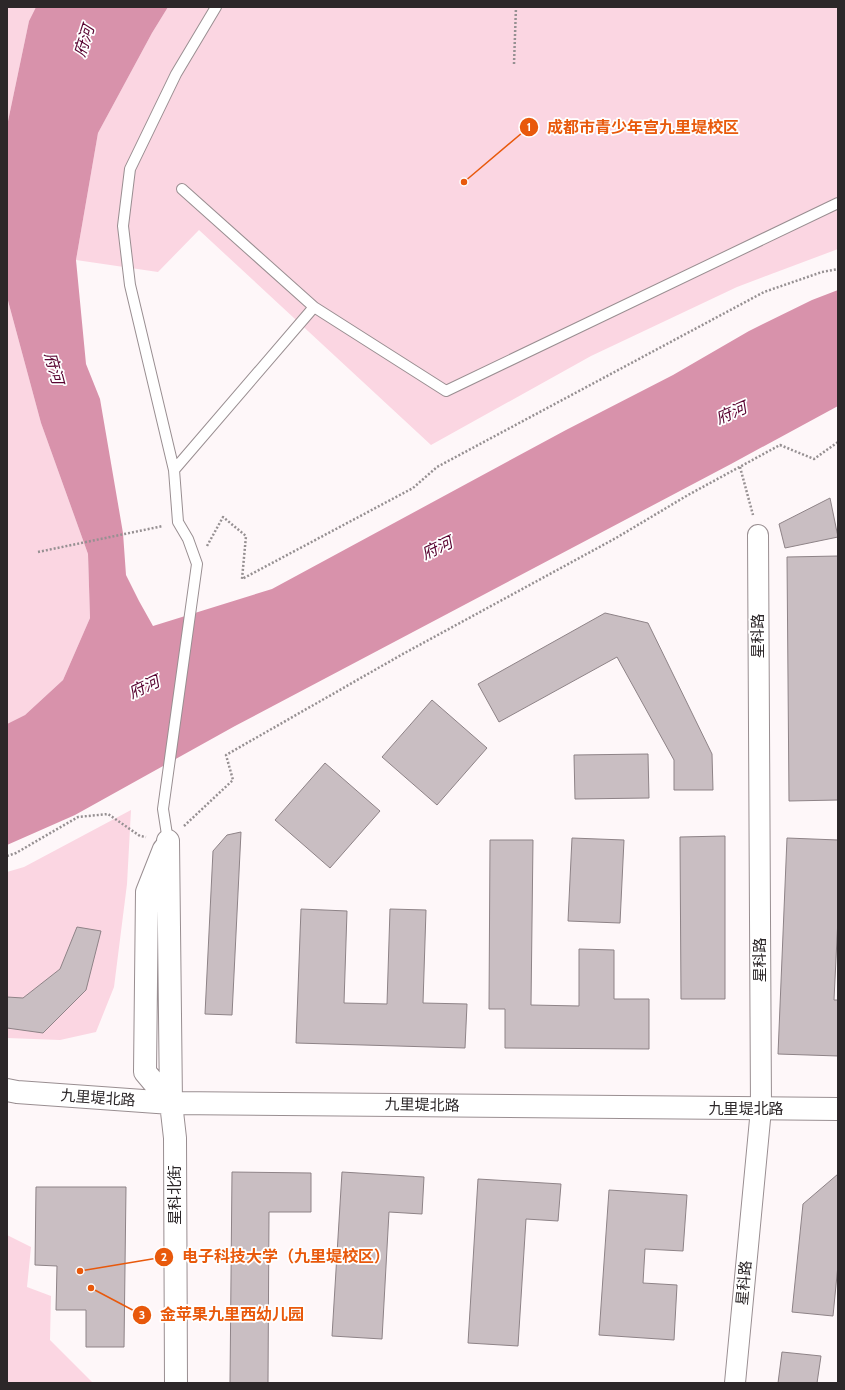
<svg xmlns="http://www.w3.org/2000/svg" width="845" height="1390" font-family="Cabin,'Noto Sans SC',sans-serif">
  <rect width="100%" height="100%" fill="#fef7f9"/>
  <path fill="#fbd6e2" d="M7,7H36L29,21L7,126Z
    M168,7H838V249L737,287L591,356L431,445L199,230L158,272L76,260L98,133L152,33Z
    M7,297L41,423L88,554L90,618L63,680L25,715L7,724Z
    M131,810L127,884L114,987L96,1032L60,1040L7,1038V872L24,867Z
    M7,1235L31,1247L27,1287L51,1296L50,1340L93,1383H7Z"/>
  <path fill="#d892ab" d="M36,7H168L152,33L98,133L76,260L86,364L100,399L123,533L126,575L139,601L153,626L272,589L566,430L673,375L749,331L812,300L838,290V406L731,464L235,726L75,815L7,845V724L25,715L63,680L90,618L88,554L41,423L7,297V126L29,21Z"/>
  <path fill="#c9bec2" stroke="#8e8387" d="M830,498L838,537L785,548L779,524Z
    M838,556V800L789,801L787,557Z
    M605,613L648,623L712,754L713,790H674V760L617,657L499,722L478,684Z
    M432,700L487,748L437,805L382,757Z
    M648,754L649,798L575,799L574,755Z
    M325,763L380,811L330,868L275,820Z
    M241,832L232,1015L205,1014L213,851L227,835Z
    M725,836V999H681L680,837Z
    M572,838L624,840L620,923L568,921Z
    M787,838L838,840V918L834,1000H838V1056L778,1054Z
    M490,840H533L531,1005L579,1006V949L614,950V999H649V1049L505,1048V1009H489Z
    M301,909L347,911L344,1003L387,1004L390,909L426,910L423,1003L467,1004L465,1048L296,1043Z
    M77,927L101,931L86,990L43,1033L7,1028V997L23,998L60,969Z
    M232,1172L311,1173V1212H269L268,1383H230Z
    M342,1172L424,1177L422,1214L389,1212L382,1339L332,1336Z
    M838,1174V1265L833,1316L792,1312L803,1204Z
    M478,1179L561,1184L558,1221L526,1219L518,1346L468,1343Z
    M36,1187H126L124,1347H86V1310H56L57,1266L35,1265Z
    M609,1190L687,1195L683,1251L645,1249L643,1283L677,1285L674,1340L599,1335Z
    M782,1352L821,1356L817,1383H778Z"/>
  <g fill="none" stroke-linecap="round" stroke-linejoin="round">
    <defs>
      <path id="service" d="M182,189L314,307L446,391L838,203
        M174,470L314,307
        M168,841L163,809L197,564L188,539L178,522L174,470L130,285L123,226L130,169L176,74L216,7"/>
      <path id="minor" d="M735,1383L761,1109L758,535"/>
      <path id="tertiary" d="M168,841L171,1103L175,1138L176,1383
        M164,849L147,892L145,1072L171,1103
        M7,1090L17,1092L171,1103L838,1109"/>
    </defs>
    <use href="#service" stroke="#998e91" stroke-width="12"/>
    <use href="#minor" stroke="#998e91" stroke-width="22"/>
    <use href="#tertiary" stroke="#998e91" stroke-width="24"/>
    <path stroke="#969092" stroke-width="2.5" stroke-dasharray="2 2" stroke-linecap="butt" d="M514,64L516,7
      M740,467L753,515
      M207,546L223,517L246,536L242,579L413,488L437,467L764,292L822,272L838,269
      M38,552L163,526
      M184,826L233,780L226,755L401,655L616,538L688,495L780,445L814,459L838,442
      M7,856L16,853L78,817L108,814L140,836L146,837"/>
    <use href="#service" stroke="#fff" stroke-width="10"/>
    <use href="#minor" stroke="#fff" stroke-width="20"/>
    <use href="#tertiary" stroke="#fff" stroke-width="22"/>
  </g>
  <g text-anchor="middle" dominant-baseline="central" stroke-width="3.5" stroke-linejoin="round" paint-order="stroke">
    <g font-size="15" fill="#2c2729" stroke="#fff">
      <text transform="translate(758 636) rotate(-90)">星科路</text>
      <text transform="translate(760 960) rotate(-90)">星科路</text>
      <text transform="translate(98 1098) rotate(4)">九里堤北路</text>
      <text transform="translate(422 1105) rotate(1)">九里堤北路</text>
      <text x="746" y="1109">九里堤北路</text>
      <text transform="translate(175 1195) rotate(-90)">星科北街</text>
      <text transform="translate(744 1283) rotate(-85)">星科路</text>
    </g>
    <g font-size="16" font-style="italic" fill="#580330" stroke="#fff">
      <text transform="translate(84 41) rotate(-72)">府河</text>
      <text transform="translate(54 368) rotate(75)">府河</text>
      <text transform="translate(731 413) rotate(-23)">府河</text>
      <text transform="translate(437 548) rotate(-25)">府河</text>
      <text transform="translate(144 687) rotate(-25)">府河</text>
    </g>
  </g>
  <path fill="none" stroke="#e8590c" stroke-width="1.5" d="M464 182L529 127M80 1271L164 1257M91 1288L142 1315"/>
  <g fill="#e8590c" stroke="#fff" stroke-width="1.5">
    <circle cx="464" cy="182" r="4"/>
    <circle cx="80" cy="1271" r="4"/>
    <circle cx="91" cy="1288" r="4"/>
    <circle cx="529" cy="127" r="10"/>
    <circle cx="164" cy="1257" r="10"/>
    <circle cx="142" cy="1315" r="10"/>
  </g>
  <g font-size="12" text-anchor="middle" font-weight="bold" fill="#fff">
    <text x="529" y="131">1</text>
    <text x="164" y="1261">2</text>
    <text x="142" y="1319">3</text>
  </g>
  <g font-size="16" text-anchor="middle" font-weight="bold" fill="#e8590c" stroke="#fff" stroke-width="3.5" stroke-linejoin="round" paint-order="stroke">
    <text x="643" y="133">成都市青少年宫九里堤校区</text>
    <text x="286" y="1262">电子科技大学（九里堤校区）</text>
    <text x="232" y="1320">金苹果九里西幼儿园</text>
  </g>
  <rect width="845" height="1390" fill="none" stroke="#2c2729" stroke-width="16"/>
</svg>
